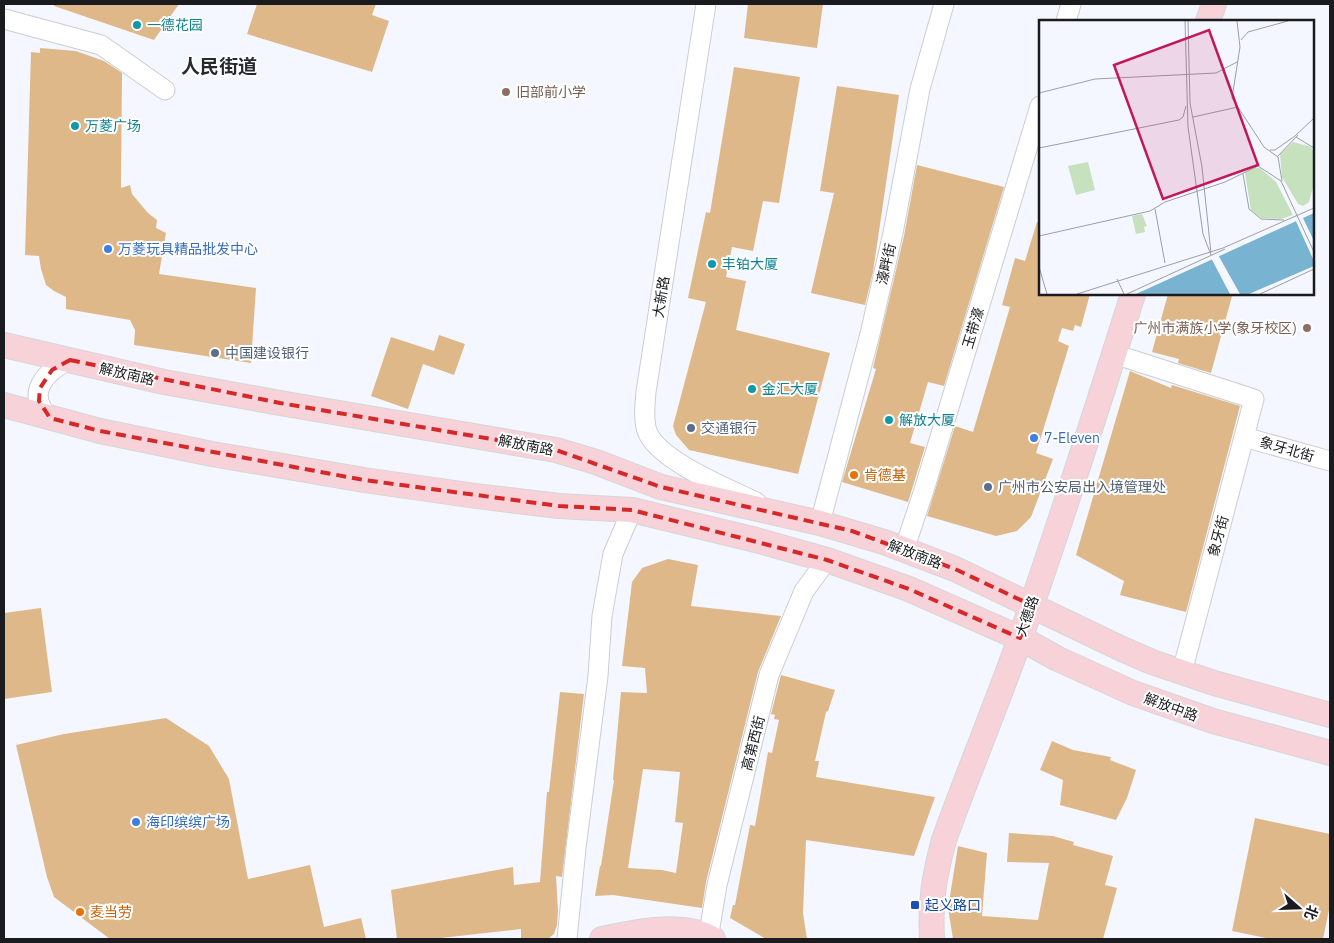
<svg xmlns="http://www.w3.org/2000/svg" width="1334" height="943" font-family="'IBM Plex Sans','Noto Sans SC',sans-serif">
  <rect width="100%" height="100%" fill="#f4f7ff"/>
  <path fill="#dfb88a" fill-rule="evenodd" d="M54,4H179L154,40L54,6Z
    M257,4H376L372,15L389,21L372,72L247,34Z
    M748,4H823L817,48L744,38Z
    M40,48L76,51L104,61L122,73L121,188L130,185L132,194L148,213L157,220L156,228L166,233L159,274L256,288L251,363L134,345L135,330L130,320L66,309V297L54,291L46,285L41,269L39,256L25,255L31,52L40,53Z
    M734,67L800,77L779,203L763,201L753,251L732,247L726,277L746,281L736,330L830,353L798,474L689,450L676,435L673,426L706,302L688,298L706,212L710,213Z
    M837,86L899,95L873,272L865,305L811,293L834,193L820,191Z
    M917,165L1004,187L944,386L928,382L910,443L925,447L908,502L842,482L876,369L873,368L904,236Z
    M1037,222H1040V294H1090L1081,327L1075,325L1073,331L1062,328L1058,341L1069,346L1036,453L1053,459L1031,517L1017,531L996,536L927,516L955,426L973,432L1010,307L1002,305L1015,258L1025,261Z
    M1168,294H1224L1232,296L1211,373L1178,363L1179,359L1152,352Z
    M439,335L465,344L454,375L423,364L408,409L371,396L391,337L434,351Z
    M1130,371L1171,388L1172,385L1240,406L1186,612L1120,595L1124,581L1076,555Z
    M668,559L698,565L691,606L781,616L758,672L706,882L702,908L613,895L595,896L600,866H601L614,780H613L621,692L647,693L645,668L622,666L632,582L642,568ZM643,769L680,772L675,822L683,823L676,873L662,870L628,868Z
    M41,608L52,692L4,699V613Z
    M781,675L835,690L828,711L826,712L815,761H819L816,777L935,797L914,856L806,840L803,913L807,939H766L730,918L733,905H735L750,825L755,826L768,752L772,753L779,720L774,719L775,715L771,714Z
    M560,692L584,694L562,877L556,876L558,911L557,925L554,934L548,939H521V929L432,939H397L391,890L513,867L514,885L540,882L547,792H549Z
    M166,718L209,746L229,779L248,879L310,865L324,927L361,918L366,939H110L54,897L47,877L16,745L64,734Z
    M1052,741L1073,750L1111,757L1110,760L1136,770L1127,798L1116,820L1060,805L1063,780L1040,770Z
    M1255,818L1330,834V905L1323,939H1271L1232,931Z
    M1009,833L1053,836L1074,842L1073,845L1113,856L1105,885L1117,888L1103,939H953L948,908L958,846L987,853L982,916L1038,920L1049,863L1007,862Z"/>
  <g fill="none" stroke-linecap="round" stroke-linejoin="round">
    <defs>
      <path id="minor" d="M706,4L646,392C645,404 643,419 647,431C657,460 729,489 756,502
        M4,19L101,45L165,90
        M1066,21L1071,4
        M1114,354L1254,399L1182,672
        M50,418C24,395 45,371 70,360
        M1244,437L1330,461
        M820,523L870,334L893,233L920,89L944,4
        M904,550L924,490L1040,106
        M567,939L576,848L598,676L602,616L613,554L632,510
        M708,939L717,885L769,675L804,591L827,560"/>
      <path id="major" d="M1208,21L1214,4
        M4,345L164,382L280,403L556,450L596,462L661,487L820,523L884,542L955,569L1122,649L1152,662L1214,683L1330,715
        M4,405L100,431L212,454L364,480L476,496L559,506L632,510L756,540L827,560L909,589L1020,638L1058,659L1133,693L1213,721L1330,753
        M602,939C633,932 683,921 713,939
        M932,939C930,901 934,877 944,840C968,773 996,706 1020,639C1060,524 1097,409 1133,294"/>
    </defs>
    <use href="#minor" stroke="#cacdd4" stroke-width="21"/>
    <use href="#major" stroke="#d6d6d6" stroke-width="26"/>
    <use href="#minor" stroke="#fff" stroke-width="19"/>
    <use href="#major" stroke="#f8d2d9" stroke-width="24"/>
  </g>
  <path fill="none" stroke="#d62828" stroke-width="4" stroke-dasharray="10 6" stroke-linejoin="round" d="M70,360L280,403L556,450L661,487L852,531L955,569L1031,605L1020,638L909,589L827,560L632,510L559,506L364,480L100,431L50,418L39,401L40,388L52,370Z"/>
  <g fill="#0f9aa8" stroke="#fff" stroke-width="2">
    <circle cx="137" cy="25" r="5"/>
    <circle cx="75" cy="126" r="5"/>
    <circle cx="712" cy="264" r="5"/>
    <circle cx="752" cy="389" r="5"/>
    <circle cx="889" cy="420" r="5"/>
  </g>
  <g fill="#8d6e63" stroke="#fff" stroke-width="2">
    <circle cx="506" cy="92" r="5"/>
    <circle cx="1307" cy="328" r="5"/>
  </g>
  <g fill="#3f7fe0" stroke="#fff" stroke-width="2">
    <circle cx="108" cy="249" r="5"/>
    <circle cx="1034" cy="438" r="5"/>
    <circle cx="136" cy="822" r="5"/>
  </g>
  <g fill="#5c6f8a" stroke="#fff" stroke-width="2">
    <circle cx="215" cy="353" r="5"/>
    <circle cx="691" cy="428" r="5"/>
    <circle cx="988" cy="487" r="5"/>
  </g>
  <g fill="#e8710a" stroke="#fff" stroke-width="2">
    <circle cx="854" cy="475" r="5"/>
    <circle cx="80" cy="912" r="5"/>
  </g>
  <rect fill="#1a4fb4" stroke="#fff" stroke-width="2" x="910" y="900" width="10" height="10" rx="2.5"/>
  <g text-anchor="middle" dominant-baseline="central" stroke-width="4" stroke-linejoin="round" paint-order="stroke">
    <g font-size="14" fill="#0d838f" stroke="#fff" text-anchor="start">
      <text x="147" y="25">一德花园</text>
      <text x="85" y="126">万菱广场</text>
      <text x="722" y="264">丰铂大厦</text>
      <text x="762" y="389">金汇大厦</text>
      <text x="899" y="420">解放大厦</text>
    </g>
    <g font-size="14" fill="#785e54" stroke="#fff" text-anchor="start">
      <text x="516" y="92">旧部前小学</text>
      <text x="1297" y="328" text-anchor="end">广州市满族小学(象牙校区)</text>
    </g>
    <g font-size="14" fill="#366cbe" stroke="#fff" text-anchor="start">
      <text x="118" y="249">万菱玩具精品批发中心</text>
      <text x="1044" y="438">7-Eleven</text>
      <text x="146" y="822">海印缤缤广场</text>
    </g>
    <g font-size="14" fill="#1a1b1e" stroke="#fff">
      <text transform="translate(886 264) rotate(-77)">濠畔街</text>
      <text transform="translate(661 297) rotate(-81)">大新路</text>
      <text transform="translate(973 328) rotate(-73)">玉带濠</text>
      <text transform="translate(127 374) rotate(13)">解放南路</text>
      <text transform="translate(526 445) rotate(11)">解放南路</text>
      <text transform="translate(1287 449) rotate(16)">象牙北街</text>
      <text transform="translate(1218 536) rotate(-75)">象牙街</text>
      <text transform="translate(915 554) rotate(21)">解放南路</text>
      <text transform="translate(1027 616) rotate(-71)">大德路</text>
      <text transform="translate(1171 707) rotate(20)">解放中路</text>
      <text transform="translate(753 743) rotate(-76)">高第西街</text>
    </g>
    <g font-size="14" fill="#4e5e75" stroke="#fff" text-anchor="start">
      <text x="225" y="353">中国建设银行</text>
      <text x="701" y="428">交通银行</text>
      <text x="998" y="487">广州市公安局出入境管理处</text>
    </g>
    <g font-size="14" fill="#c56008" stroke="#fff" text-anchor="start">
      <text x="864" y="475">肯德基</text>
      <text x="90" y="912">麦当劳</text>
    </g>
    <g font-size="14" fill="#164399" stroke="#fff" text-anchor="start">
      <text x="925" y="905">起义路口</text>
    </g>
    <g font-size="19" font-weight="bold" fill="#27292f" stroke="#fff">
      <text x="219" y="66">人民街道</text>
    </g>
  </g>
  <g transform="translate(1039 20)">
    <rect width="275" height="275" fill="#f4f7ff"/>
    <path d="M49,142L56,170L37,175L29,146Z" fill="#c6e1be"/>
    <path d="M254,122L272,127L275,133V164L270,182L264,186L259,184L243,157L241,134ZM215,148H221L237,162L254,195L242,199L222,198L212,190L206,153ZM103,194L108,206L105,207L106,212L97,214L93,196Z" fill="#c6e1be"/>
    <path d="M275,193V246L210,274H97Z" fill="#79b3d2"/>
    <path d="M263,196L275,221V241L256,199ZM178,233L201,274H191L171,236Z" fill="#f4f7ff"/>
    <path fill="none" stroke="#9d9fa5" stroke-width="1" d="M146,1L149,107L164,214L172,235M149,1L151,83L163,147L172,233M198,1L201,27L193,78L225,127L239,137L243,161M202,20L209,12L249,1M0,73L56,59L177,53L198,42M154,97L199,87M257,117L275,128M0,128L140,100L144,97L147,86M231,130H236L256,116L275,98M239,136L259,115M204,154L210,189L222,199L245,200M116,189L126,243M0,216L111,191L126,182L186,162L219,146L242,161L275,232M0,247L8,274M78,259L85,274M38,274L184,228L275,188M88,274L186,229M221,274L275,249"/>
    <path fill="#c2185b" fill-opacity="0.15" stroke="#c2185b" stroke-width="2.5" d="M170,10L219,145L124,179L75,45Z"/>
    <rect width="275" height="275" fill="none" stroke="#1a1b1e" stroke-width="2.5"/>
  </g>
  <rect width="1334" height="943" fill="none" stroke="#1a1b1e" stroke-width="10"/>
  <g transform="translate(1299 908) rotate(110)" stroke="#ffffff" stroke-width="4" paint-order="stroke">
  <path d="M0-4L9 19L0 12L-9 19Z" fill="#1a1b1e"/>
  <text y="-8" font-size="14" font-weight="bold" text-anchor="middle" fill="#1a1b1e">北</text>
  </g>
</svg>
